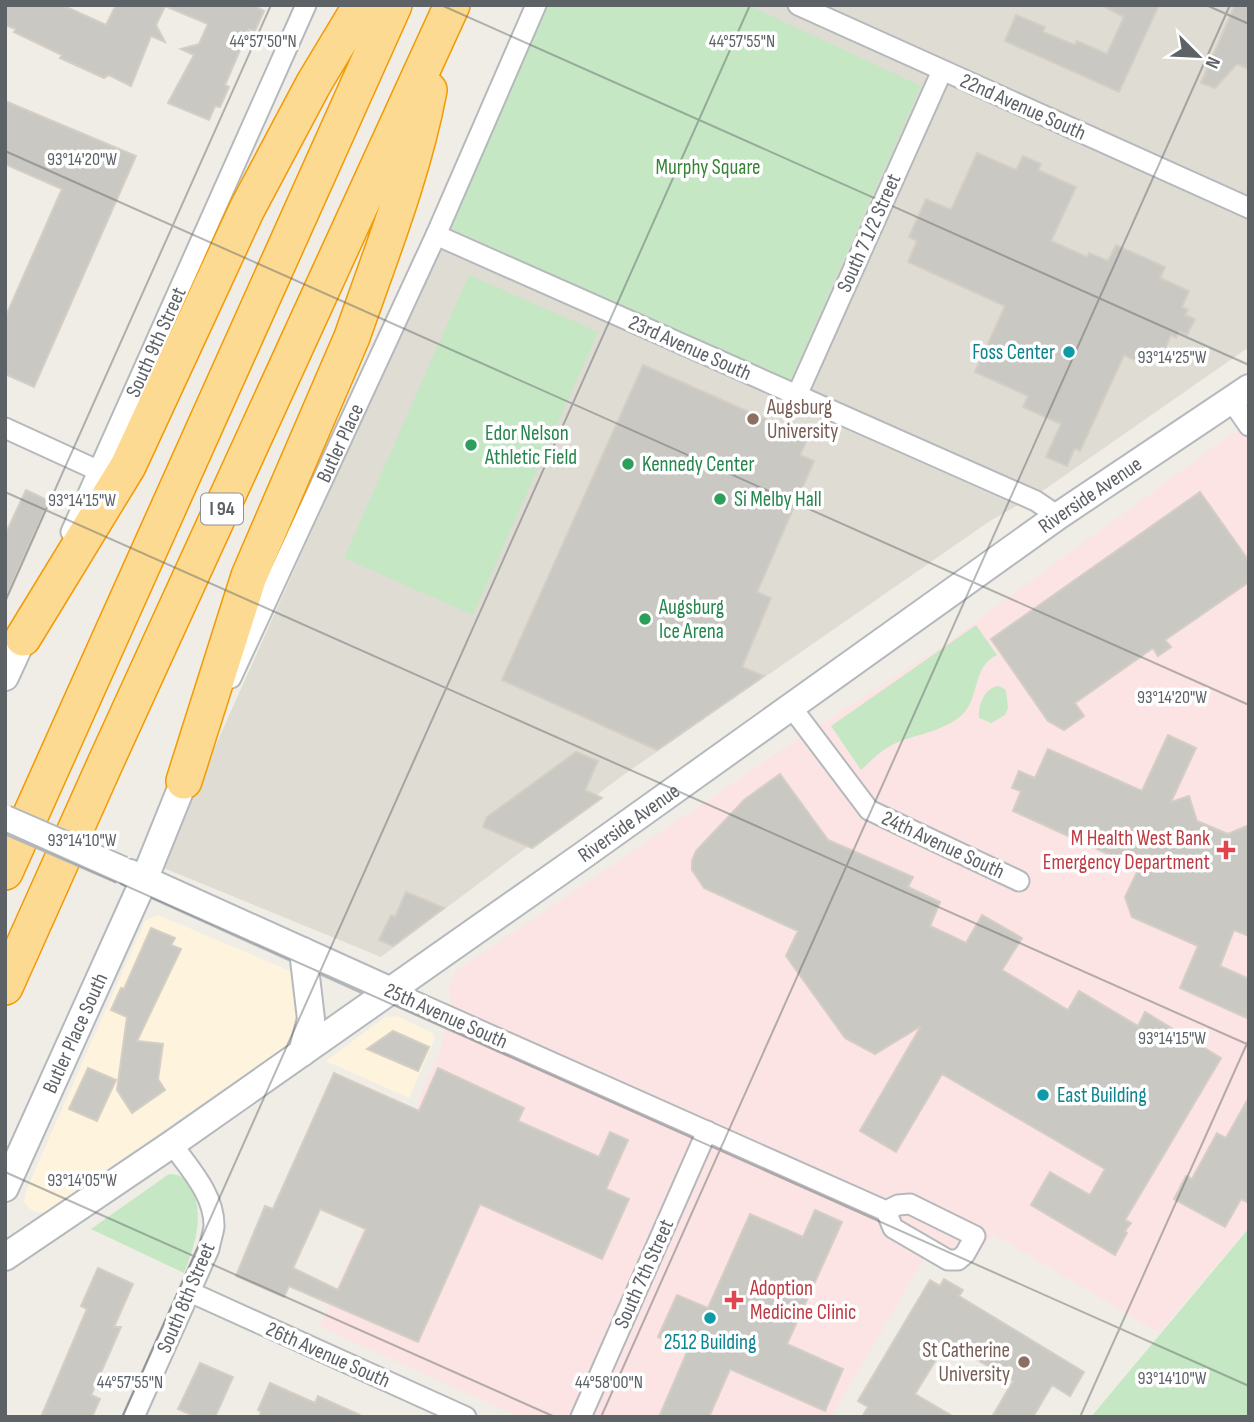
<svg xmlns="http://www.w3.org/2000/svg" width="1254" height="1422" font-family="'Sofia Sans Condensed',sans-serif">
  <rect width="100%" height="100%" fill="#f0ede6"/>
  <path fill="#fef4dd" d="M158,915L297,974L299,1029L290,1043L44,1213L36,1212L29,1208L24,1202L26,1191L145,921Z
    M397,1016L432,1033L435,1038L409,1098L326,1061L384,1018Z"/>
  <path fill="#dfdcd4" d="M548,5H1249V347L1041,492L990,521L622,776L381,957L161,867Z"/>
  <path fill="#fbe4e3" d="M1249,421V1226L1159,1333L993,1234L963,1272L944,1267L925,1257L831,1417H520L320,1327L441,1048L451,998L449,987L455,972L780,751L945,644Z"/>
  <path fill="#c5e7c3" d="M548,5H748L921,86L790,381L449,228Z
    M469,275L598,332L473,615L344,558Z
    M976,625L997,655C972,666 980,698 962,715C944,731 917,734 896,743C882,749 872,760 861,770L831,726Z
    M999,686L1006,690L1008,708L1005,715L991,723L979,718C978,704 985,687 999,686Z
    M169,1174C179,1174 186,1178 191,1187C205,1217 195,1244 184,1273L91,1229Z
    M1249,1228V1417H1091Z"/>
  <path fill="#cac8c3" stroke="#d4cec4" stroke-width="2" fill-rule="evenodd" d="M5,5H62L106,25L116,5H253L264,11L255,31L249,29L225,85L229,87L220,107L215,106L209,120L168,103L194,55L181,49L199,44L208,24L165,6L156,25L165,42L151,36L131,86L109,75L104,78L60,58L62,55L14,32L16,29L5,25Z
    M1101,5H1159L1119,92L1005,41L1016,15L1045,27L1043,32L1075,45L1077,41L1107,54L1124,17Z
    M1235,5H1249V69L1237,64L1215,88L1201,83Z
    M5,101L136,156L34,387L5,374V318L62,189L5,164Z
    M977,153L1016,170L1023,156L1041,164L1038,170L1076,187L1051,241L1087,257L1089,253L1108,261L1116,245L1165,267L1160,278L1189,291L1182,307L1188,310L1185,315L1195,319L1187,335L1179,331L1176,338L1171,335L1163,354L1155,351L1147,366L1124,355L1080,451L1075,448L1067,466L1046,457L1061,424L1023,407L1028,396L975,372L1005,306L908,262L917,241L909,237L926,199L951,210Z
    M643,365L808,438L800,455L814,461L757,592L771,598L742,667L764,676L657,750L502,680Z
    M26,490L49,501L5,599V535Z
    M1200,492L1249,561V582L1165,640L1171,647L1158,656L1153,648L1075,703L1084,716L1064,730L1048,721L991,639Z
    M1168,735L1196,748L1171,802L1189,796L1197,821L1228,834L1249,825V936L1234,930L1220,966L1249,979V1019L1180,988L1198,946L1132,917L1125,897L1139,868L1013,811L1021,791L1012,788L1019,771L1035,778L1048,749L1142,791Z
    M576,752L598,761L585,790L602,798L532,848L483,827L487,817Z
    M780,774L828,840L913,877L908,887L940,902L930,926L966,943L982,915L1022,938L1002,970L1068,1010L1079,991L1138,1026L1145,1012L1221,1058L1125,1220L1131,1223L1125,1231L1127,1233L1115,1255L1031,1205L1050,1172L1090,1195L1105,1169L942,1074L896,1152L860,1131L921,1026L875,1054L845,1038L786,956L798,931L704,888L692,870V861L696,851L744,800Z
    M406,892L444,908L393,946L379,940L391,915L395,917Z
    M151,928L175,938L171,945L181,949L137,1041L163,1044L158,1079L165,1090L132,1113L117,1090L127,1017L111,1010L121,988L124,989Z
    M393,1031L429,1047L418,1071L367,1049Z
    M88,1068L116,1080L97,1121L69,1109Z
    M438,1068L524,1108L518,1121L599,1157L610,1132L628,1140L606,1189L629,1199L602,1259L480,1204L418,1342L289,1286L284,1297L236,1276L265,1206L273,1209L334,1073L419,1111ZM320,1209L366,1229L338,1290L293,1268Z
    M1249,1097V1203L1241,1199L1225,1227L1174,1199L1186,1176L1192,1179L1217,1133L1226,1138Z
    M815,1210L842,1222L787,1344L843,1369L825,1411L730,1369L709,1417H659L688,1350L658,1337L677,1295L708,1308L750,1214L803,1237Z
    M98,1268L133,1284L114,1327H121L91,1395L100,1399L92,1417H41L87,1309L81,1306Z
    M944,1279L963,1290L959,1296L1084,1372L1070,1396L1052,1385L1033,1417H992L1013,1381L947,1342L915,1394L954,1417H862L868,1407L858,1401L930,1280L940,1286Z
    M200,1363L233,1377L215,1417H196L178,1409Z
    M270,1383L315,1403L318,1396L364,1417H259L261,1412L258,1410Z"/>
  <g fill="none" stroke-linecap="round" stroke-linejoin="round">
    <defs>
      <g id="street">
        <path d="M798,5L1249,208"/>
        <path d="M436,235L1036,501L1058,516"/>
        <path d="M797,395L942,71"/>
        <path d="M1231,400L1249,426"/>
        <path d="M5,428L99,471"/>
        <path id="s1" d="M71,532L306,5"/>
        <path id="s2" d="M231,678L436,235L536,5"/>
        <path d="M792,708L869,810L1019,881"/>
        <path d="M389,990L886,1211L893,1228L948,1260H958L965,1254L975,1236L910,1204L898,1205L886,1211"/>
        <path d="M190,1292L466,1417"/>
        <path d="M134,1417L209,1249C210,1242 213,1234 214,1227C215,1195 189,1168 172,1144"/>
        <path d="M581,1417L707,1131"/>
      </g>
      <g id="secondary">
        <path d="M5,677L23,638"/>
        <path d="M130,873L389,990"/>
        <path d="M302,1053L311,1019L303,951"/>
        <path id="s3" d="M5,1188L144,880L184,781"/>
        <path id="s4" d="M5,1257L172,1144L585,854L1058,516L1249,388"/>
      </g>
      <path id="highway" d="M23,638L128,466L247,209L314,83L361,5
        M184,781L249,576L352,337C380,256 413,175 429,90
        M5,872L394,5
        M5,987L104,766L452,5"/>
    </defs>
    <use href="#street" stroke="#b6b9bc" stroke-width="23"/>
    <use href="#secondary" stroke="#b4b9bd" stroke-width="30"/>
    <use href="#highway" stroke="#f39a03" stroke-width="38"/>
    <use href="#street" stroke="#fff" stroke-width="19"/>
    <use href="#secondary" stroke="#fff" stroke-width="26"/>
    <use href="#highway" stroke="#fcda91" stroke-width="35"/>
    <defs>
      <path id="secondary-bridge" d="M5,819L122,870"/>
    </defs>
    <use href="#secondary-bridge" stroke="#b4b9bd" stroke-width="30" stroke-linecap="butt"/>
    <use href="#secondary-bridge" stroke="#fff" stroke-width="26"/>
  </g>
  <path fill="none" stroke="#5d6266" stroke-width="2" stroke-opacity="0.45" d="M441,5L1249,365M1206,5L1249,24M5,151L1249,705M5,492L1249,1045M5,602L271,5M5,832L1249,1386M5,1172L555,1417M122,1417L750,5M601,1417L1230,5M1080,1417L1249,1039"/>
  <g fill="#0f9aa8" stroke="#fff" stroke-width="2.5">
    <circle cx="1069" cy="352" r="7"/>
    <circle cx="1043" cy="1095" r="7"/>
    <circle cx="710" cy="1318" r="7"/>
  </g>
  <g fill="#8d6e63" stroke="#fff" stroke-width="2.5">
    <circle cx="753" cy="419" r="7"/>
    <circle cx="1024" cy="1362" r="7"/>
  </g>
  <g fill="#2e9e5b" stroke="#fff" stroke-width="2.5">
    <circle cx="471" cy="445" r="7"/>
    <circle cx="628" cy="464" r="7"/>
    <circle cx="720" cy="499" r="7"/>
    <circle cx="645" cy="619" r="7"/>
  </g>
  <g fill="#e0444e" stroke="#fff" stroke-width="2.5">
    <path d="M1222.5 839.5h7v7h7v7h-7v7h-7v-7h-7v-7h7z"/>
    <path d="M730.5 1289.5h7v7h7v7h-7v7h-7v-7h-7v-7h7z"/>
  </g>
  <g text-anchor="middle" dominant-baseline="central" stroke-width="7" stroke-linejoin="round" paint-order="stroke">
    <rect fill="#fff" stroke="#8e9194" stroke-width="2" x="201" y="493.5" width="42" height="31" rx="5"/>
    <g font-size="19" font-weight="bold" fill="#5d6266">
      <text x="222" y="509">I 94</text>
    </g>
    <g font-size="21" fill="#5d6266" stroke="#fff">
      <text transform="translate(1023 107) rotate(24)">22nd Avenue South</text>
      <text transform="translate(869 233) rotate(-66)">South 7 1/2 Street</text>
      <text stroke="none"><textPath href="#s1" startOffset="208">South 9th Street</textPath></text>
      <text transform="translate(690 348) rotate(24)">23rd Avenue South</text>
      <text stroke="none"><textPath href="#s2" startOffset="259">Butler Place</textPath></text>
      <text stroke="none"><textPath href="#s4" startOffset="1326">Riverside Avenue</textPath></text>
      <text stroke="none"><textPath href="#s4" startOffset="760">Riverside Avenue</textPath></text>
      <text transform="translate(943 845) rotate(25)">24th Avenue South</text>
      <text transform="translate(446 1016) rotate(24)">25th Avenue South</text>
      <text stroke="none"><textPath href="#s3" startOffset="170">Butler Place South</textPath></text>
      <text transform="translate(644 1274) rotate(-66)">South 7th Street</text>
      <text transform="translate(186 1298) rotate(-67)">South 8th Street</text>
      <text transform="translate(328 1355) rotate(24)">26th Avenue South</text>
    </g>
    <g font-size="21" fill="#378536" stroke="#fff">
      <text x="708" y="167">Murphy Square</text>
    </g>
    <g font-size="21" fill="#0d838f" stroke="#fff" text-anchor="end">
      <text x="1055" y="352">Foss Center</text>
      <text x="1057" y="1095" text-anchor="start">East Building</text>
      <text x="710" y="1342" text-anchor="middle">2512 Building</text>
    </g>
    <g font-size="21" fill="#785e54" stroke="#fff" text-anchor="start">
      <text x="767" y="407">Augsburg<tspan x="767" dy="24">University</tspan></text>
      <text x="1010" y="1350" text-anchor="end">St Catherine<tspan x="1010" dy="24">University</tspan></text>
    </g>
    <g font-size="21" fill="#27864d" stroke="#fff" text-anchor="start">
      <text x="485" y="433">Edor Nelson<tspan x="485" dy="24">Athletic Field</tspan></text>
      <text x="642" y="464">Kennedy Center</text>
      <text x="734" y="499">Si Melby Hall</text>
      <text x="659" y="607">Augsburg<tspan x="659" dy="24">Ice Arena</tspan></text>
    </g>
    <g font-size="21" fill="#be3a42" stroke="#fff" text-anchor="end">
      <text x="1210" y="838">M Health West Bank<tspan x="1210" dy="24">Emergency Department</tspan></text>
      <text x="750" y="1288" text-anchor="start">Adoption<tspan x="750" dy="24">Medicine Clinic</tspan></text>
    </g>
  </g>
  <g font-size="18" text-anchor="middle" fill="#5d6266" stroke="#fff" stroke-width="7" stroke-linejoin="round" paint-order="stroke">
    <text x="263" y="47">44°57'50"N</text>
    <text x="742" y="47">44°57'55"N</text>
    <text x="82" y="165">93°14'20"W</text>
    <text x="1172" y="363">93°14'25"W</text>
    <text x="82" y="506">93°14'15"W</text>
    <text x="1172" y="703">93°14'20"W</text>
    <text x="82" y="846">93°14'10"W</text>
    <text x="1172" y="1044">93°14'15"W</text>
    <text x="82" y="1186">93°14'05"W</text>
    <text x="1172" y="1384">93°14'10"W</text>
    <text x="130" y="1388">44°57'55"N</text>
    <text x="609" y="1388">44°58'00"N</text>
  </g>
  <rect width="1254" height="1422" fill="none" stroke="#5d6266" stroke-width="14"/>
  <g transform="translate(1198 56) rotate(114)" stroke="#ffffff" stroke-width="5" paint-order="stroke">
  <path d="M0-5L12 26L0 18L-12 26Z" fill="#5d6266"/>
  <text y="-10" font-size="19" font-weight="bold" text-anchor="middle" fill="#5d6266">N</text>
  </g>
</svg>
